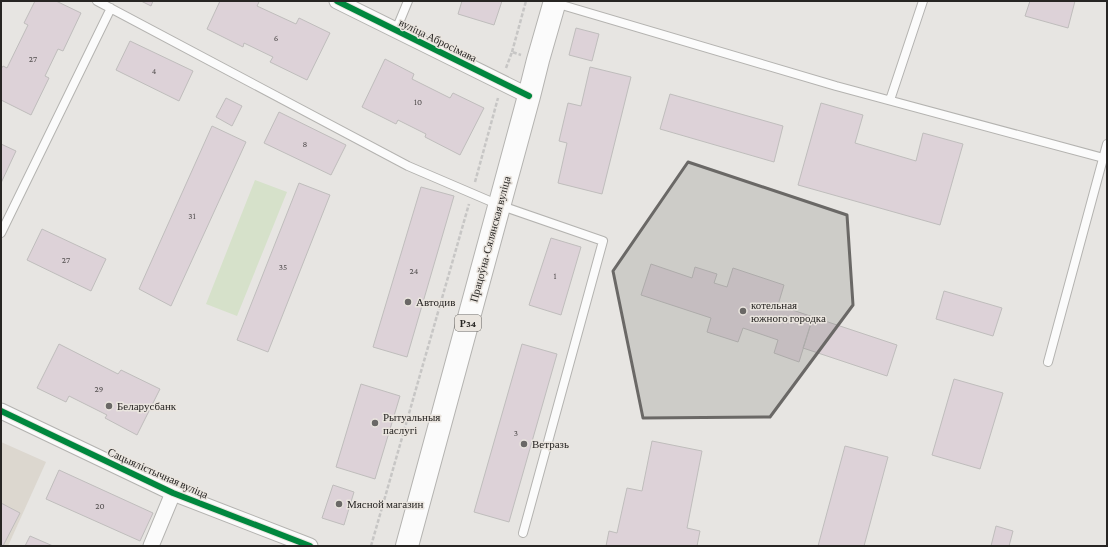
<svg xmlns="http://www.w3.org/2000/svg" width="1108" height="547" font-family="'Crimson Pro',serif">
  <rect width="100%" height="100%" fill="#e7e5e2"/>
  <path fill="#dcd7cf" d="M1,442L46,462L8,546H1Z"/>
  <path fill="#d6e1ca" d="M255,180L287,192L237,316L206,304Z"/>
  <path fill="#ddd2d8" stroke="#bfbdbc" d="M35,1H56L81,13L63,51L58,49L45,76L49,78L31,115L1,100V69L3,66L7,68L28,25L24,23Z
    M141,1H153L151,6Z
    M220,1H257L259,2L257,6L296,24L299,18L330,33L307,80L270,62L273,57L244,43L243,47L207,29Z
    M462,1H502L494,25L458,14Z
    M1030,1H1075L1068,28L1025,16Z
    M576,28L599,34L592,61L569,55Z
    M130,41L193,71L179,101L116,70Z
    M385,59L414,74L412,79L450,98L453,93L484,108L460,155L425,137L426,134L398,120L396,124L362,107Z
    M590,67L631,77L602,194L558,183L567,143L559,141L568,103L581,106Z
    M670,94L783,126L774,162L660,129Z
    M226,98L242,106L232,126L216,117Z
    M821,103L863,115L855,143L916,161L923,133L963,144L940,225L798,185Z
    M279,112L346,145L331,175L264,143Z
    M212,126L246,142L171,306L139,289Z
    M1,144L16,151L1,183Z
    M299,183L330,195L268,352L237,340Z
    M421,187L454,196L407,357L373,347Z
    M42,229L106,259L91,291L27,260Z
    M551,238L581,247L561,315L529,305Z
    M651,264L692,278L695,267L717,274L714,283L727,287L733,268L784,285L778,305L813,317L799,362L774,353L778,340L743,328L738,342L707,332L711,318L641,295Z
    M944,291L1002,308L993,336L936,319Z
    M813,317L897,345L887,376L803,348Z
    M59,344L118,374L121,370L160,389L137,435L105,418L107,415L69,396L66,402L37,388Z
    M522,344L557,354L509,522L474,512Z
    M954,379L1003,393L980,469L932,455Z
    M361,384L400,396L375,479L336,467Z
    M652,441L702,451L687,528L700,531L697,546H606L609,531L617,533L627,488L642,491Z
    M845,446L888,457L864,546H818Z
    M59,470L153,513L140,541L46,499Z
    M333,485L354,492L344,525L322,518Z
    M1,503L20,513L3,546H1Z
    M996,526L1013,531L1009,546H991Z
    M30,536L53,546H25Z"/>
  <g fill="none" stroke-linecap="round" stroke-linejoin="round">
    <defs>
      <path id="lane" d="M97,1L408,166L499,205L603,241L523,533
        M555,3L836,86L1107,159
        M396,30L408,1
        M890,100L923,1
        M1,233L111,8
        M1048,362L1107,144"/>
      <path id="street" d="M337,1L529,96
        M1,411L173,493L310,546
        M151,546L173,493"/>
      <path id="primary" d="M407,546L529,96L538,60L555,1"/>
    </defs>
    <use href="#lane" stroke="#b4b3b0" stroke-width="10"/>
    <use href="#street" stroke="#b4b3b0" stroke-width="17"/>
    <use href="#primary" stroke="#b4b3b0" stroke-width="24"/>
    <path stroke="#c7c6c5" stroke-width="2.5" stroke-dasharray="4 2" stroke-linecap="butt" d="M512,52L526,1
      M506,68L512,52L521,55
      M475,182L498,98
      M371,546L469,204"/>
    <use href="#lane" stroke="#fbfbfb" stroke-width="8"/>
    <use href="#street" stroke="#fbfbfb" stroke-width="15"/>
    <use href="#primary" stroke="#fbfbfb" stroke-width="22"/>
    <defs>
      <path id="cycleway" d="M337,1L529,96
        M1,411L173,493L310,546"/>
    </defs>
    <use href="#cycleway" stroke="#eae5df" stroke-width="8"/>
    <use href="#cycleway" stroke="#00873e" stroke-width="6"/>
  </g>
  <path fill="#6a6866" fill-opacity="0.2" stroke="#6a6866" stroke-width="3" stroke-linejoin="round" d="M688,162L847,215L853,305L770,417L643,418L613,271Z"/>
  <g fill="#6a6866" stroke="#eae5df" stroke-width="1.5">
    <circle cx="408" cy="302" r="4"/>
    <circle cx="743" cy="311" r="4"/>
    <circle cx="109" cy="406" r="4"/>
    <circle cx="375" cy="423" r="4"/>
    <circle cx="524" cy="444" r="4"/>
    <circle cx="339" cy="504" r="4"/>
  </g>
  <g text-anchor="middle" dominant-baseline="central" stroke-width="3" stroke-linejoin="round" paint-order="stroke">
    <g font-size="9" fill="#545050">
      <text x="276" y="38">6</text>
      <text x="33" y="59">27</text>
      <text x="154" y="71">4</text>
      <text x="418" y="102">10</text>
      <text x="305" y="144">8</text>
      <text x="192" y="216">31</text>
      <text x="66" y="260">27</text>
      <text x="283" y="267">35</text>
      <text x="414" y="271">24</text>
      <text x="555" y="276">1</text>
      <text x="99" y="389">29</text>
      <text x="516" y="433">3</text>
      <text x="100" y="506">20</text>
    </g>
    <rect fill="#eae5df" stroke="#625f5b" stroke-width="1" x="455" y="315" width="26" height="16" rx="3"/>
    <g font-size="10" font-weight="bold" fill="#272523">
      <text x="468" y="323">Р34</text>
    </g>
    <g font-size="11" fill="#272523" stroke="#eae5df">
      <text transform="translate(438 40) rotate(26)">вуліца Абросімава</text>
      <text transform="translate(490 239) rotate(-75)">Працоўна-Сялянская вуліца</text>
      <text transform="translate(158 473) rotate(24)">Сацыялістычная вуліца</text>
    </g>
    <g font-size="11" fill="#272523" stroke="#eae5df" text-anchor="start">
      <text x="416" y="302">Автодив</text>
      <text x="751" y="305">котельная<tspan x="751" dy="13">южного городка</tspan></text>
      <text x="117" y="406">Беларусбанк</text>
      <text x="383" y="417">Рытуальныя<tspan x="383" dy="13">паслугі</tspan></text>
      <text x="532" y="444">Ветразь</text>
      <text x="347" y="504">Мясной магазин</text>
    </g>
  </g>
  <rect width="1108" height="547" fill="none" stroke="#272523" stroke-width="4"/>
</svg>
